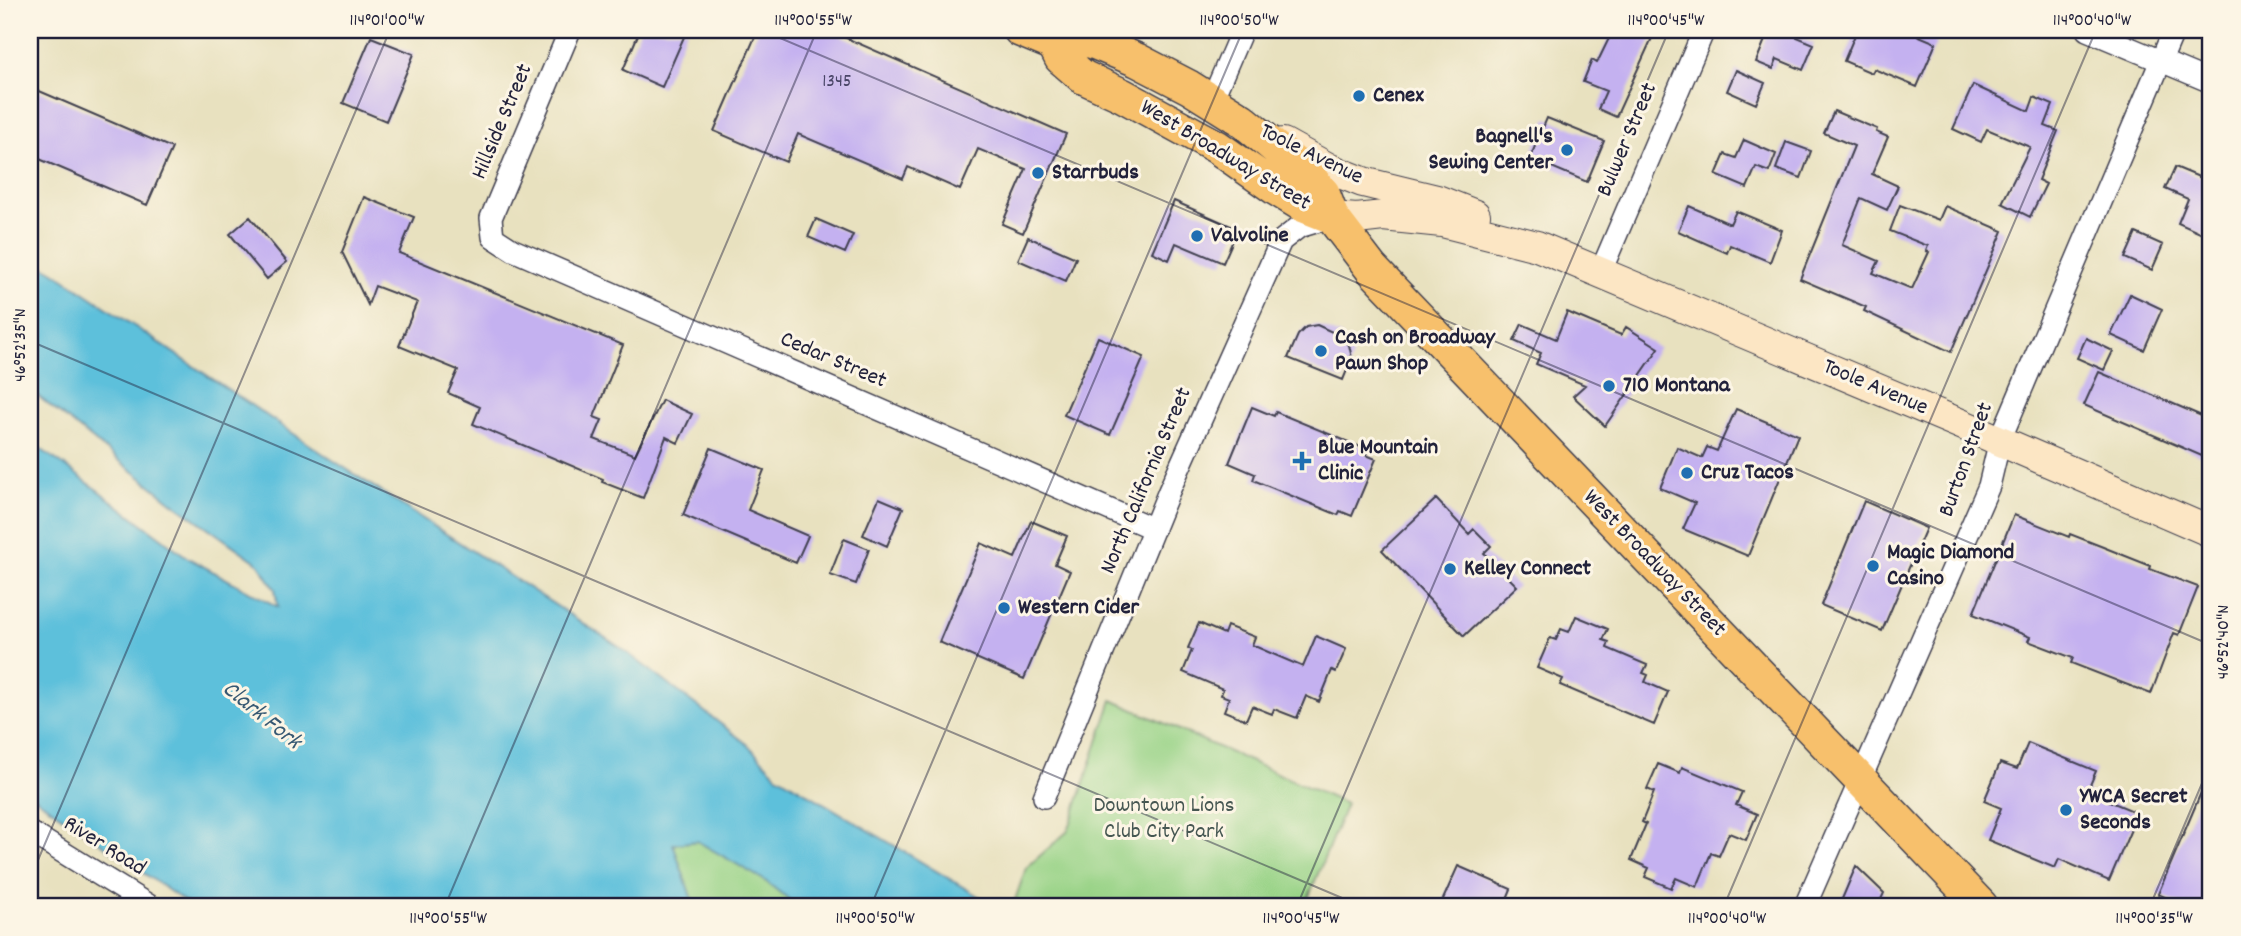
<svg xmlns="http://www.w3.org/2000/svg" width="2241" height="936" font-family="Dekko,sans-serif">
  <rect width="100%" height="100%" fill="#fcf5e5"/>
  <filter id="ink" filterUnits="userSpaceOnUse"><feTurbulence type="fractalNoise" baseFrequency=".0143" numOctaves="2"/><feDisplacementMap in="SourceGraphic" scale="14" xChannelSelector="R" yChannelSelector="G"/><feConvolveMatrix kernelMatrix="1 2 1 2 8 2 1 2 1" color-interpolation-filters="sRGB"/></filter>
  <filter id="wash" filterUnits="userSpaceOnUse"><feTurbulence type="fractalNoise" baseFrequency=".00686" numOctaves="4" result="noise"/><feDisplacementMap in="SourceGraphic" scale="28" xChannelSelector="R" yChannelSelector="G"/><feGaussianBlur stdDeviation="1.57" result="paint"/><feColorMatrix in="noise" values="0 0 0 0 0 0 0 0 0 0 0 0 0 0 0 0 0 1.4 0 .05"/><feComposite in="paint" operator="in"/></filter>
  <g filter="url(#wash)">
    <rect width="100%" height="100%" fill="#e8e1bf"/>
    <path fill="#99d387" stroke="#5e7a61" stroke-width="2" d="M1112,700L1346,804L1305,906H1013L1026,868L1068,831Z
      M697,841L764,880L797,906H694L673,844Z"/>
    <path fill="#5dc0db" stroke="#40718b" stroke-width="2" d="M30,258L54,272L331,459L621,648L747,744L777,775L983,899L1003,906H797L764,880L697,841L673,844L694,906H191L30,794V442L68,468L188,558L278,607L275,589L259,564L173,503L30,390Z"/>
    <g id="blocks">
      <path fill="#c4b1f0" d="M640,30H687L662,87L623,70Z
        M758,30H828L1066,134L1023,233L1002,224L1026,169L978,149L960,190L908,167L903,179L798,134L786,162L714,131Z
        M1613,30H1634L1652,38L1616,117L1598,109L1606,91L1583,82L1592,60L1597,63Z
        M1769,30H1800L1797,37L1814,44L1803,70L1777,59L1773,69L1756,62Z
        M1857,30H1905L1936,43L1917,87L1874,69L1872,73L1844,61Z
        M371,37L414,54L386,121L343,103Z
        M1736,70L1765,83L1756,104L1727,91Z
        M1973,85L2029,111L2034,97L2053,105L2045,126L2058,131L2038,180L2046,184L2030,217L2002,203L2030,147L1987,129L1981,142L1953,129Z
        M30,87L172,148L147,205L30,155Z
        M1834,111L1877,129L1876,132L1888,137L1872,174L1898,186L1887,210L1861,198L1842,245L1879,261L1873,273L1912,289L1929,252L1926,251L1928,246L1890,231L1900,205L1939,220L1945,206L2003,231L1951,352L1864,311L1866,307L1800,279L1854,146L1824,133Z
        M1547,118L1604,141L1587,182L1530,158Z
        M1744,140L1776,154L1769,172L1756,167L1747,188L1716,175L1725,154L1736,158Z
        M1786,142L1811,151L1801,178L1776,169Z
        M2175,167L2211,182V238L2178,223L2188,199L2165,189Z
        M364,197L414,217L399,253L623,345L594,417L602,420L594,439L635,455L662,400L692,414L678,443L666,437L643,498L602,482L603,479L473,424L480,407L448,393L458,370L399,346L417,302L375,286L368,305L342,252Z
        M1174,201L1238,229L1223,263L1176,243L1169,260L1152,252Z
        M1689,206L1730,224L1736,211L1782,230L1770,262L1730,245L1727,253L1678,231Z
        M250,217L287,262L267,279L230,234Z
        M816,219L853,235L845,253L808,237Z
        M2136,233L2163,245L2152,270L2125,258Z
        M1028,237L1076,258L1066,281L1018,260Z
        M2130,294L2162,309L2144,350L2111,335Z
        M1567,312L1621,335L1626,327L1659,348L1605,426L1573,396L1585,385L1536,364L1541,353L1514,341L1522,324L1556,339Z
        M1317,325L1341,336L1349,345L1352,358L1343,380L1288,358L1298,335L1306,327Z
        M1098,337L1144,357L1110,435L1064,415Z
        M2086,338L2113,351L2104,370L2077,358Z
        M2099,372L2211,420V460L2084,405Z
        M1252,407L1274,416L1276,412L1368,450L1366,455L1376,459L1352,516L1340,511L1338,515L1253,480L1255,474L1229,463Z
        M1736,409L1798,435L1748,556L1683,529L1695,503L1660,488L1677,447L1702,458L1707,447L1717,451Z
        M711,448L764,470L748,510L808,536L796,563L683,515Z
        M879,498L903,508L887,546L863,535Z
        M1436,499L1469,534L1474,529L1491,546L1484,553L1517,586L1464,636L1382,550Z
        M1864,501L1926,528L1882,631L1821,605Z
        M2014,515L2069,537L2070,534L2103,547L2151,566L2150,569L2198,587L2179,635L2174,633L2151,694L2071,663L2073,658L2028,641L2030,637L1973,614Z
        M1031,521L1067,536L1055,564L1070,571L1024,679L939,642L981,543L1015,558Z
        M844,539L869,549L856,584L830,575Z
        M1576,616L1608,629L1603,640L1609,642L1607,648L1647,665L1643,673L1648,675L1645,682L1668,692L1654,725L1560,685L1563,679L1537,668L1550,638L1556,640L1561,629L1569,632Z
        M1199,623L1224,634L1227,626L1255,637L1252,645L1303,667L1316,636L1346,649L1336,672L1332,670L1319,702L1306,696L1297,718L1274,709L1272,714L1252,706L1246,720L1224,711L1229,698L1221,695L1223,689L1183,672L1192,650L1188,648Z
        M2028,743L2096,771L2087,792L2138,813L2109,881L2059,859L2055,868L1988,840L2001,808L1984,801L2000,763L2017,769Z
        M1658,764L1680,773L1682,767L1742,792L1736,805L1757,814L1746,840L1729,833L1719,856L1711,853L1697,887L1676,878L1671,888L1645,877L1649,868L1631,860L1646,824L1642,822L1654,792L1647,789Z
        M2211,769V906H2185L2158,894Z
        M1458,866L1511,889L1504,906H1440Z
        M1856,866L1884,893L1878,906H1839Z"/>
    </g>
  </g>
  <g filter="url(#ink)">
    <use href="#blocks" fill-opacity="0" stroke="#403f4f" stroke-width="2"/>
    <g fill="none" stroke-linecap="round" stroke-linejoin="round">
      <defs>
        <path id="minor" d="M570,30L491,218L493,237L513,250L1154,529
          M2087,30L2211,82
          M1212,100L1242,30
          M1601,271L1704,30
          M1044,797L1169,491L1281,241L1299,227L1332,217
          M30,832L150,906
          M1805,906L1989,486L2000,440L2174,30"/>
        <path id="secondary" d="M1283,143L1330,169L1363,182L1437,200L1475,215
          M1332,217L1357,219L1383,216L1442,222L1537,246L1961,424L2211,532"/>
        <path id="primary" d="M1020,30L1054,44L1072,40L1091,41L1137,60L1189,87L1242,120L1306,173L1323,193L1332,217L1371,268L1981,906
          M1054,44L1061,58L1083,77L1122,95L1217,147L1278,190L1304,206L1332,217"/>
      </defs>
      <use href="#minor" stroke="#403f4f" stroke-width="24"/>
      <use href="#secondary" stroke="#403f4f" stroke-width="32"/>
      <use href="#primary" stroke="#403f4f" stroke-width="36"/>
      <use href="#minor" stroke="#fff" stroke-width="21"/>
      <use href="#secondary" stroke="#fce6c4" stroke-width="30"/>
      <use href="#primary" stroke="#f7c06c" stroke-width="33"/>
    </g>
  </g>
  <path fill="none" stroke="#22223b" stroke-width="2" stroke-opacity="0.45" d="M761,30L2211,645M30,341L1361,906M30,879L390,30M445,906L817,30M871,906L1243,30M1297,906L1669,30M1724,906L2096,30M2150,906L2211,762"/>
  <g fill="#1f6fb2" stroke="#fcf5e5" stroke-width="2.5">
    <circle cx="1359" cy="96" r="7"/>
    <circle cx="1567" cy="150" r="7"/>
    <circle cx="1038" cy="173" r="7"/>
    <circle cx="1197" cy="236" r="7"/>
    <circle cx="1321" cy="351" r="7"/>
    <circle cx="1609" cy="386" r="7"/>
    <path d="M1298.5 450.5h7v7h7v7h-7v7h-7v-7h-7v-7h7z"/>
    <circle cx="1687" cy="473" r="7"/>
    <circle cx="1873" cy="566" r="7"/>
    <circle cx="1450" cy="569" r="7"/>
    <circle cx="1004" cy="608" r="7"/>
    <circle cx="2066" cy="810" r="7"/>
  </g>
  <g text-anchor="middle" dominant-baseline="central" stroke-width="6" stroke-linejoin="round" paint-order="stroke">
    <g font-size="19" fill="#4a4668">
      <text x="837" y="82">1345</text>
    </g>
    <g font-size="23" font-weight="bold" fill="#22223b" stroke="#fcf5e5" text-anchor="start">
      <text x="1373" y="96">Cenex</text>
      <text x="1553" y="137" text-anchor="end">Bagnell's<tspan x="1553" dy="26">Sewing Center</tspan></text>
      <text x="1052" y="173">Starrbuds</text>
      <text x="1211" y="236">Valvoline</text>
      <text x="1335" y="338">Cash on Broadway<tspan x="1335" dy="26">Pawn Shop</tspan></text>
      <text x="1623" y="386">710 Montana</text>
      <text x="1318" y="448">Blue Mountain<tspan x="1318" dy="26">Clinic</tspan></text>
      <text x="1701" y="473">Cruz Tacos</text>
      <text x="1887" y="553">Magic Diamond<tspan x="1887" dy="26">Casino</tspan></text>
      <text x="1464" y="569">Kelley Connect</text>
      <text x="1018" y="608">Western Cider</text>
      <text x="2080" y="797">YWCA Secret<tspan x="2080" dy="26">Seconds</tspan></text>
    </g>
    <g font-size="23" fill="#22223b" stroke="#fcf5e5">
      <text transform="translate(503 122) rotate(-67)">Hillside Street</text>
      <text transform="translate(1628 140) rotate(-67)">Bulwer Street</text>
      <text transform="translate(1311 155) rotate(26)">Toole Avenue</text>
      <text transform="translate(1225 156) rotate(31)">West Broadway Street</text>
      <text transform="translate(833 361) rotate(23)">Cedar Street</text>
      <text transform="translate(1875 388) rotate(23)">Toole Avenue</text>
      <text transform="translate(1967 460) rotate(-70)">Burton Street</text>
      <text transform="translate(1147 481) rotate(-67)">North California Street</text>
      <text transform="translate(1654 564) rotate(46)">West Broadway Street</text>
      <text transform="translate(104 847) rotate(32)">River Road</text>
    </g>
    <g font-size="23" fill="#465752" stroke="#fcf5e5">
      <text x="1164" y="806">Downtown Lions<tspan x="1164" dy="26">Club City Park</tspan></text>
    </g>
    <g font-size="24" font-style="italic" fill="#375973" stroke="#fcf5e5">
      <text transform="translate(261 716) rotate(39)">Clark Fork</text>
    </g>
  </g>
  <rect width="2241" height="936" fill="none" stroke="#fcf5e5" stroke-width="77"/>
  <rect x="38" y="38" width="2164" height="860" fill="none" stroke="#22223b" stroke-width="2.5"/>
  <g font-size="18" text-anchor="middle" fill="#22223b">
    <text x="387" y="25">114°01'00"W</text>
    <text x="813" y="25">114°00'55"W</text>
    <text x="1239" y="25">114°00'50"W</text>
    <text x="1666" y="25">114°00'45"W</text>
    <text x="2092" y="25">114°00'40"W</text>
    <text transform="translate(19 345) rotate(-90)" y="6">46°52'35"N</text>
    <text transform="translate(2222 642) rotate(-90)" y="6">46°52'40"N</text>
    <text x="448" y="923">114°00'55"W</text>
    <text x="875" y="923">114°00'50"W</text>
    <text x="1301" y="923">114°00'45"W</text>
    <text x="1727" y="923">114°00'40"W</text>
    <text x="2154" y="923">114°00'35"W</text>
  </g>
</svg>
